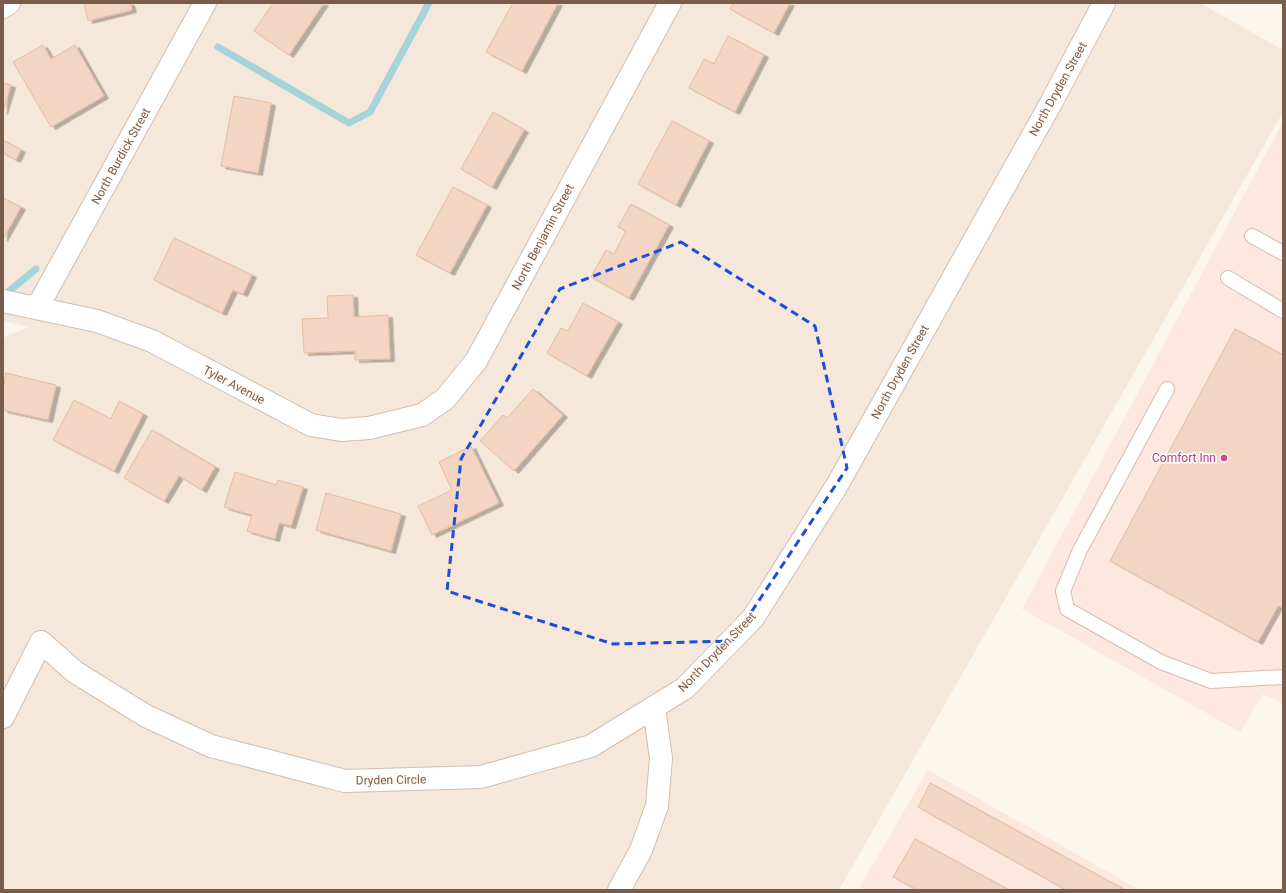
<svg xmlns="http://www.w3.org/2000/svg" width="1286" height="893" font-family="Roboto,sans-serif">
  <defs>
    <filter id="shadow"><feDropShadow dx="4.5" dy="2.5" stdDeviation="0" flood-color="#0004"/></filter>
  </defs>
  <rect width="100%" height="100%" fill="#fdf6ec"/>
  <path fill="#f5e8da" d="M3,3H1200L1283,50V112L839,890H3V338L29,327L3,321Z"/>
  <path fill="#fde8e0" d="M1283,122V704L1263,694L1240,732L1022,609Z
    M928,770L1140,890H858Z"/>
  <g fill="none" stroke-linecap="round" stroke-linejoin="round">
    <path stroke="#a5d3da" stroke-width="7" d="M218,47L349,123L370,112L429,3
      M3,296L36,269"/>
  </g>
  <path fill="#f3d5c3" stroke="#e6bba3" filter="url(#shadow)" d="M84,3H130L132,10L88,21Z
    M273,3H324L289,55L254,31Z
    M513,3H558L522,71L486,52Z
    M733,3H790L774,33L730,9Z
    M728,36L764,55L735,112L689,88L704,59L714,64Z
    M43,45L51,59L75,45L104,96L51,127L13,62Z
    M3,83L11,85L3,112Z
    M234,96L271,103L258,173L221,166Z
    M493,112L524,130L492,187L461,169Z
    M672,121L709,141L676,205L638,184Z
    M3,140L21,150L16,160L3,153Z
    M453,187L487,205L450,273L416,255Z
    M3,198L21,207L3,239Z
    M631,204L669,225L629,298L591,277L606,250L614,254L626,231L618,227Z
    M174,238L252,275L243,294L233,290L222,313L154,280Z
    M353,295L354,317L388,315L390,359L355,360V351L304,353L302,319L328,318L327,296Z
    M583,303L618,322L587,376L547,353L561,328L568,331Z
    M1235,329L1283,355V608L1278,606L1258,642L1110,561Z
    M6,373L56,385L48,420L3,410V389Z
    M533,389L563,415L514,471L480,441L503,415L507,418Z
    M74,400L111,419L119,401L143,414L114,471L53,440Z
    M152,430L215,467L202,490L179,476L164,501L124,478Z
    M471,446L499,503L432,535L418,506L452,490L439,462Z
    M235,472L276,485L278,480L303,487L291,526L279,523L275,539L247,531L252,515L224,507Z
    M326,493L401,514L391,551L316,530Z
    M930,783L1125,890H1066L918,807Z
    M915,839L1009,890H917L893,877Z"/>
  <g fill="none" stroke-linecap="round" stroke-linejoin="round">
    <defs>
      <path id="lane" d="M1252,236L1283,253
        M1228,278L1283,311
        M1167,389L1080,550L1063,591L1067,609L1161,662L1211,681L1283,677"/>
      <path id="street" d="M3,7L9,3
        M3,301L97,321L152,341L311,425L341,430L369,428L422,415L445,399L476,361L670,3
        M37,308L205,3
        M3,717L41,642L75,672L146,716L211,746L345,781L481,777L591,746L685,688L753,618L836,487L1051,103L1104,3
        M619,890L641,850L657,806L661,758L654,708"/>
    </defs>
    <use href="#lane" stroke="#d1beb0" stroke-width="16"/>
    <use href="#street" stroke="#d1beb0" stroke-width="24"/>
    <use href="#lane" stroke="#fff" stroke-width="14"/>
    <use href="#street" stroke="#fff" stroke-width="22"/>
  </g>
  <path fill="none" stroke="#1d4ed8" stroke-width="3" stroke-dasharray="8 5" stroke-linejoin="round" d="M681,242L815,326L847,468L732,641L613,644L447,591L461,459L560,289Z"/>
  <circle fill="#d1479c" stroke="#fffaf3" stroke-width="1.5" cx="1224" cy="458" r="4"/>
  <g text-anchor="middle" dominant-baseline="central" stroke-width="3.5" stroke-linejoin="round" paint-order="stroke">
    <g font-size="12" fill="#7a5c4d" stroke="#fffaf3">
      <text transform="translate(1058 89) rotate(-61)">North Dryden Street</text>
      <text transform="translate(121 156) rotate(-61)">North Burdick Street</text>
      <text transform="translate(543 237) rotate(-62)">North Benjamin Street</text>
      <text transform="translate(900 372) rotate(-61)">North Dryden Street</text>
      <text transform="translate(234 385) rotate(28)">Tyler Avenue</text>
      <text transform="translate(717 652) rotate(-46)">North Dryden Street</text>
      <text transform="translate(391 780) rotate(-1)">Dryden Circle</text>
    </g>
    <g font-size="12" fill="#b23c85" stroke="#fffaf3" text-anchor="end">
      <text x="1216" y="458">Comfort Inn</text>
    </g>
  </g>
  <rect width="1286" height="893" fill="none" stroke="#7a5c4d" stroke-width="8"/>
</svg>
